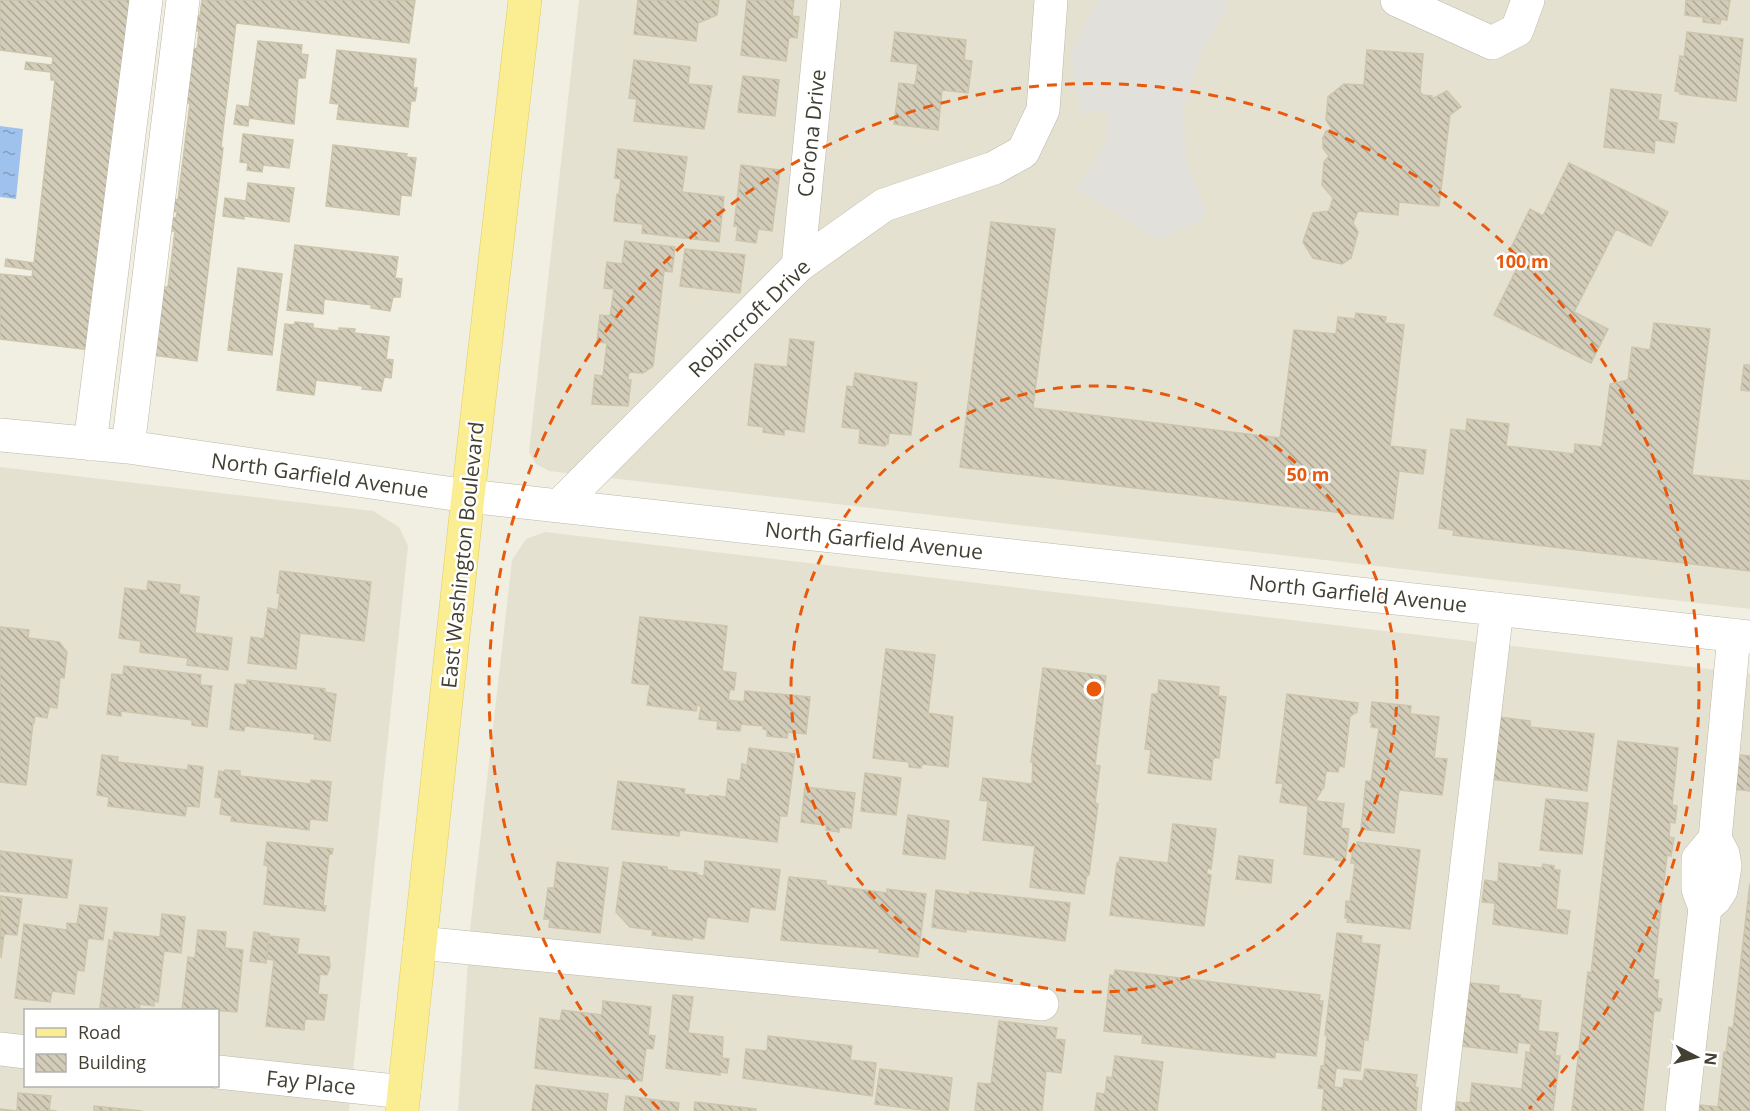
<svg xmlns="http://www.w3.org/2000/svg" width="1750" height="1111" font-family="'Open Sans',sans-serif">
  <defs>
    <pattern id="water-ripples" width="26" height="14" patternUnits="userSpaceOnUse" patternTransform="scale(1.5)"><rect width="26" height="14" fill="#9fc1ed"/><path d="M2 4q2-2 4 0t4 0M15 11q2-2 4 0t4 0" fill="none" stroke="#839ec1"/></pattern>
    <pattern id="building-back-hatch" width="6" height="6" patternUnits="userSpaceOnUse" patternTransform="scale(1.5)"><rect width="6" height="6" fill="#d2ccb8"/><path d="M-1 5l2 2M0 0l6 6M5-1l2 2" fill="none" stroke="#aca796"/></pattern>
  </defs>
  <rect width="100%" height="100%" fill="#f1efe2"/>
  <path fill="#e5e1d1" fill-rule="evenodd" d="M579,0H1750V609L549,471L536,464L529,452Z
    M0,467L373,511L399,527L408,546L349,1111H0ZM26,1010H218V1086H26Z
    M545,532L1750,674V1111H458L470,930L512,560L526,539Z"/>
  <path fill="#e1e0db" d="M1098,0H1225L1229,6L1202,51L1183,109L1186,158L1207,216L1159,240L1076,189L1106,142L1108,110L1082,115L1070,53Z"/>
  <path fill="url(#water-ripples)" d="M0,126L23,129L16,199L0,197Z"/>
  <path fill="url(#building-back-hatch)" stroke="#ccc5ac" stroke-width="1.5" d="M0,0H133L90,350L0,339V274L32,277L33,270L5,266L6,259L34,263L55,80H51V72L25,69L26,62L52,65L53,57L0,50Z
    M202,0H415L409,43L236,23L221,147L223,148L197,361L153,355L162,287H168L175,231H167L168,217L176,218L177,212L169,211L170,199L178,200L190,103L180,102L186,47L197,49L199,31L189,30L190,15L200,16Z
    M638,0H719L717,15L698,23L696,41L634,34Z
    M747,0H794L792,16L799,17L797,38L789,37L786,61L741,55Z
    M1686,0H1730L1727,20L1685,15Z
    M1703,17L1721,19L1720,24L1703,22Z
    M895,32L966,40L964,60L972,61L968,93L942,90L938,130L894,124L899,83L915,85L918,64L891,61Z
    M1687,32L1743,39L1736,101L1680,94V92L1675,91L1680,56L1684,57Z
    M258,41L302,45L301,54L308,55L305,78H298L294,124L249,118L248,126L234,124L237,105L249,107Z
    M337,50L416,59L413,88H417L415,101H411L408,127L337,119L339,104L330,103Z
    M1367,50L1423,54L1420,92L1423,95L1432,96V98H1434L1447,91L1461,107L1450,115L1439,206L1399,202L1398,215L1358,211L1353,223L1358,232L1351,258L1342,264L1313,258L1303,242L1313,213L1329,211L1333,198L1322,185L1324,162L1329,156L1323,148V138L1326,131L1332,129L1326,120L1328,97L1344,84L1364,85Z
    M634,60L690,67L688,84L712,86L704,129L634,121L637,99L629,98Z
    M743,76L779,80L775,116L738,112Z
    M1611,89L1661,95L1658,120L1677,123L1674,143L1655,140L1654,153L1604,147Z
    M243,134L293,140L289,168L263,165L262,172L247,170L248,163L240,162Z
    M333,145L407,154L406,157L416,158L411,196L401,195L399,215L326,206Z
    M618,149L687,157L682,192L724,197L719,242L642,233L643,224L614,221L617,194H619L621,179L615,178Z
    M1569,163L1668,212L1651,246L1616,229L1574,312L1608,329L1591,363L1494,315L1520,262L1507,256L1530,209L1543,216Z
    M741,165L780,170L772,231L758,229L756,243L736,240L738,226H734Z
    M248,183L294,188L289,222L244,216V219L223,216L225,198L246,201Z
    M991,222L1055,229L1033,408L1280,438L1294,330L1336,334L1338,317L1355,319L1356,313L1386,317L1385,323L1404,325L1390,446L1426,450L1423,474L1399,471L1393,519L960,467Z
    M625,241L675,247L672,272L664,271L653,366L643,373L629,372L628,380H631L628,406L592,404L595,375L603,376L607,343L597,342L600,315L610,316L614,289L604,288L607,262L622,264Z
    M295,245L398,257L395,278L402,279L400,297H393L390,311L371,308L372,305L324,299L323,314L287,310Z
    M685,249L745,255L740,293L680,286Z
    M238,268L282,274L272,355L228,350Z
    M295,322L313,324V328L339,331V328L355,329L354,333L389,337L386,359L393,360L391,378L384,377L381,391L362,389L363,386L316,380L314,395L277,390L285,324L294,325Z
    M1654,323L1710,329L1692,475L1750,481V571L1453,535L1454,530L1439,528L1451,429L1466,431L1467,419L1509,424L1506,446L1574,454L1575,444L1602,447L1610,384L1628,380L1632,347L1650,350Z
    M790,339L814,342L804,432L784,429V435L763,432L764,427L748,425L755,364L787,367Z
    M1744,365H1750V391L1741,390Z
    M855,373L917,383L911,435L889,433L888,444H886L885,446L859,443L860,429L842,427L847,386L853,387Z
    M280,571L371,582L364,641L300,633L296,669L248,663L251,637L264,639L268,608L278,610L280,593H277Z
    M148,581L180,585L179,594L199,597L195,633L232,638L228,670L187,665L188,658L140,652L141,641L119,638L125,588L147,591Z
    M640,617L727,626L722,671L736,673L734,690L730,689L728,700L744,702L745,691L810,697L806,734L788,732L787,738L767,736V730L763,729V726L741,724L740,731L717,729L718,721L699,719L701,706L697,705L696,711L647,705L650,685L632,683Z
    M0,627L29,630L28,638L59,642L67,652L64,678L60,677L57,708L49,707L47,718L35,716L34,723H33L26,785L0,782Z
    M886,649L935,655L928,713L953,717L948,767L922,764L921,768L909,767V762L873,758Z
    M124,666L201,675L200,685L212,686L207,727L192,725V720L121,711V716L107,714L112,674L123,675Z
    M1043,668L1106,676L1095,765L1100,766L1095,803L1098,804L1089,875H1087L1084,894L1030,887L1035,846L983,840L988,801L980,800L983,778L1032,784L1033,762H1031Z
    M247,680L325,689L324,692L336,694L330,741L314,739L315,734L245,726L244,731L230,729L235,684L247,685Z
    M1159,680L1219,687L1218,696L1226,697L1219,758H1213L1211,780L1148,773L1151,750L1145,749L1152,694H1158Z
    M1287,694L1358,703L1357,712L1350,716L1344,767L1339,766L1338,772L1326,771L1324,787L1315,801L1344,804L1341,828L1349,829L1345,861L1335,860V858L1304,854L1308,806L1280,802L1283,783H1276Z
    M1372,702L1411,706L1410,714L1439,717L1434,758L1447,759L1442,795L1399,790L1394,833L1361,829L1366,781L1371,782L1379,728L1371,727L1372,722H1370Z
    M1498,717L1530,721V727L1594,734L1587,791L1491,779Z
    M1618,741L1678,748L1672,805L1677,806L1675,823L1670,822L1669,837L1674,838L1671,856L1667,855L1653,979L1659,980L1657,998L1662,999L1660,1011H1654L1643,1111H1572L1588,972L1591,973Z
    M749,748L795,754L787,816H780L777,842L680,830L679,836L612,829L618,781L685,789L684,794L710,797V795L726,797L728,779L740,781L742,764L747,765Z
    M1731,754L1750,756V791L1727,788Z
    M102,755L118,757L117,762L188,770V765L203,767L199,807L187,806L185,816L108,806L109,797L97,795Z
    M225,770L240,771V776L311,784V780L331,782L327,821L310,819L309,830L231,821L232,816L220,814L222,798L215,797L219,771L225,772Z
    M865,773L901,778L896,815L861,811Z
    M805,787L855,793L851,828L839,827V832L826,830V825L801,822Z
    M1546,799L1588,803L1582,854L1540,850Z
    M908,815L949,821L945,859L903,854Z
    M1173,824L1216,829L1211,869L1207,868V874L1211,875L1204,926L1110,915L1117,863H1119L1120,857L1168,863Z
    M267,842L333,849L332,854H329L323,906H326L325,911L264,904L268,866L264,865Z
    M1357,842L1420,850L1410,929L1347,922L1348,918H1345L1346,901L1350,902L1355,863H1351L1353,846H1357Z
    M0,851L72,860L67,898L0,891Z
    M1239,856L1273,860L1271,883L1236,879Z
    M705,861L780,870L775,910L750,907L748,922L707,917L704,939L692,937V940L652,935L653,930L630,927L616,912L623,862L667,867V870L697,873V875L704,876Z
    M557,862L608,868L600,933L549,927L550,919H544L548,888H554Z
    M1499,863L1542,868L1543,864L1554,866V870H1560L1556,909L1570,911L1567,934L1493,924L1495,903L1482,902L1485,880L1498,882Z
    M789,877L826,881V885L887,893V889L926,894L918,957L879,952L880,949L781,940Z
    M1750,883V1111H1692V1104L1718,1107L1724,1052L1726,1053L1729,1027L1733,1028Z
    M936,890L970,895V892L1070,903L1065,941L966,929V932L932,927Z
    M0,896L22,899L17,935L4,934L1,958Z
    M80,905L107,908L103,940L88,938L84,971L77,970L74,994L52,991L50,1002L15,998L24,924L67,930V923L77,924Z
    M162,914L185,917L181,953L164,951L158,1002L154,1001V1006L140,1004L139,1010L100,1007L109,940L113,941L114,932L160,937Z
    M198,930L226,932L225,948L243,950L237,1012L200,1009V1010H182L188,957L195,958Z
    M254,932L269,934L266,963L250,961Z
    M1337,933L1362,936L1361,943L1380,945L1368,1040H1364L1360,1071L1336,1068L1334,1087L1343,1088L1344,1079L1363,1081L1365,1069L1417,1075L1415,1087L1418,1088L1416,1111H1322L1324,1089L1318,1088L1321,1066H1324L1327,1036L1325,1035Z
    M269,936L299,939L297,954L329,957L330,967L327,975L320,974L318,994L327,995L324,1020L305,1019L304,1030L266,1026L274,960L267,959Z
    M1115,970L1320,995L1319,1001H1323L1316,1056L1275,1052V1058L1142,1043L1143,1035L1104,1031L1110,975L1114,976Z
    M1470,983L1499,986L1498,993L1520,995V998L1541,1001L1538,1031L1558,1033L1555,1056H1560L1553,1111H1456L1457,1102L1470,1103L1472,1083L1522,1089L1526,1052L1530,1053L1531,1044L1518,1042L1517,1053L1462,1046L1457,996L1468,997Z
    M673,995L693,997L688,1033L723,1037L722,1058L729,1059L727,1073L720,1072V1075L666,1068Z
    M603,1001L651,1007L648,1035L655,1036L653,1049L646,1048L642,1081L535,1068L540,1018L560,1021L562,1010L602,1015Z
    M999,1021L1057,1028L1055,1039L1065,1040L1061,1073L1046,1071L1042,1111H975L978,1083L991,1084Z
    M768,1036L852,1046L850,1060L876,1063L872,1096L743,1078L746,1049L767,1051Z
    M1115,1056L1163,1062L1157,1111H1095L1097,1093L1105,1094L1107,1077L1112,1078Z
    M880,1069L952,1078L948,1111H930L875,1104Z
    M536,1085L608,1094L606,1111H532Z
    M18,1093L51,1096L49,1110L57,1111H0V1109L17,1111Z
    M626,1096L679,1103L678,1111H624Z
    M695,1102L756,1109V1111H694Z
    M94,1106L142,1111H94Z"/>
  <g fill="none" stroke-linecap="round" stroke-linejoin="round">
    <defs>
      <path id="minor" d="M1397,0L1492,43L1517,30L1528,0
        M798,266L824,0
        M0,435L128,447L468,496L1750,637
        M90,444L146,0
        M128,447L183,0
        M559,506L798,266L884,205L994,168L1023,152L1043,110L1051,0
        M1705,908L1715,899L1721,890L1725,866L1723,854L1715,839
        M420,943L1042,1004
        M0,1049L26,1052
        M218,1072L404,1092
        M1438,1111L1497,609
        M1682,1111L1705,908L1698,889V859L1715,839L1734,635"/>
      <path id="major" d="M402,1111L468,496L525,0"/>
    </defs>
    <use href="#minor" stroke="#bcb7a6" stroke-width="34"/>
    <use href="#major" stroke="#dfcd62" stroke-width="34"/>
    <use href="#minor" stroke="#fff" stroke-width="33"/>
    <use href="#major" stroke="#fbed91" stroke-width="33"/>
  </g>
  <g fill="none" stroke="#e8590c" stroke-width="3" stroke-dasharray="10 8">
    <circle cx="1094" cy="689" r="303"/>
    <path d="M659 1109A605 605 0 1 1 1529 1109"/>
  </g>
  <g text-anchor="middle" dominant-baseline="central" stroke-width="5" stroke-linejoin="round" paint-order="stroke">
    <g font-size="21" fill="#423f33" stroke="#fff">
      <text transform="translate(811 133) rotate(-84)">Corona Drive</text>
      <text transform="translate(749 318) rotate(-44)">Robincroft Drive</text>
      <text transform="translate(320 475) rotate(8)">North Garfield Avenue</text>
      <text transform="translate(874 540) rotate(6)">North Garfield Avenue</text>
      <text transform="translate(462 555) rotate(-84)">East Washington Boulevard</text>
      <text transform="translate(1358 593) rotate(6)">North Garfield Avenue</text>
      <text transform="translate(311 1082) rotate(6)">Fay Place</text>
    </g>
  </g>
  <circle cx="1094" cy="689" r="9" fill="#e8590c" stroke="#fff" stroke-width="3"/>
  <g font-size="18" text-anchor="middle" font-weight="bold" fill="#e8590c" stroke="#fff" stroke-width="5" stroke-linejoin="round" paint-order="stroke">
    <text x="1522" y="268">100 m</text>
    <text x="1308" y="481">50 m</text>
  </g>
  <rect x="24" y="1009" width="195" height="78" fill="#ffffff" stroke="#b3b2ad" stroke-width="1.5"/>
  <rect x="36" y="1028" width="30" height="9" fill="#fbed91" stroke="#b3b2ad" stroke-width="1.5"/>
  <text x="78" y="1039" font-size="18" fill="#423f33">Road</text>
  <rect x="36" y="1054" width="30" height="18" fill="url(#building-back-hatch)" stroke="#b3b2ad" stroke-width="1.5"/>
  <text x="78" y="1069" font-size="18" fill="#423f33">Building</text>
  <g transform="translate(1696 1057) rotate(97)" stroke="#ffffff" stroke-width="4.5" paint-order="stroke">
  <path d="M0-4.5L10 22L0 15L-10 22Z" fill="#423f33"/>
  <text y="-9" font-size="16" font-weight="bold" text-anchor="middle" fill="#423f33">N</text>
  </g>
</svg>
